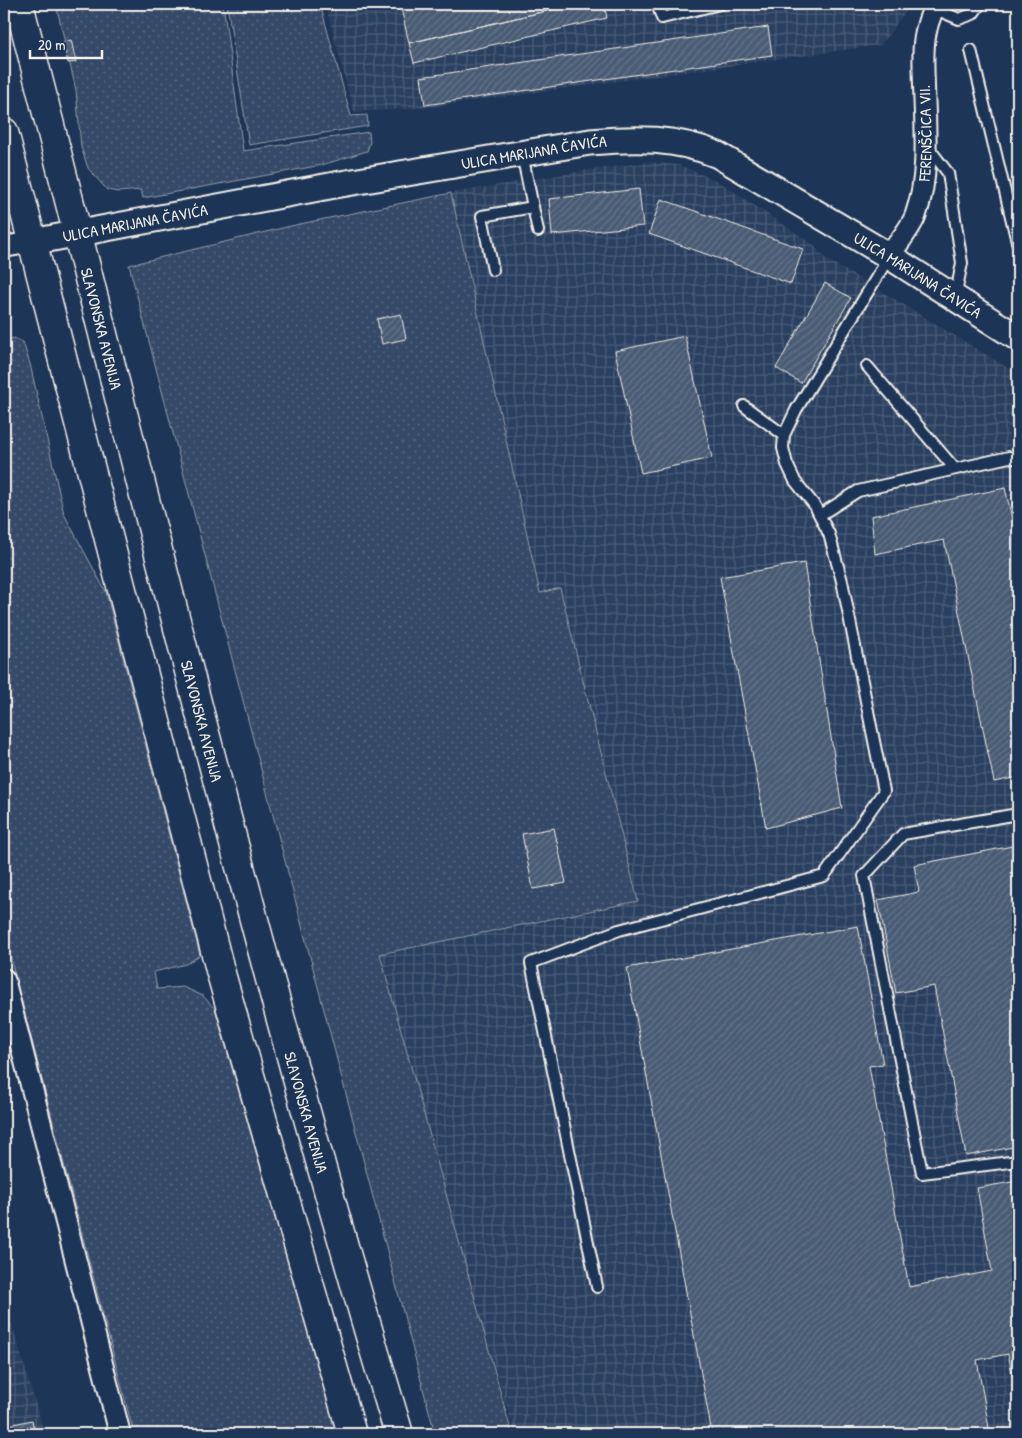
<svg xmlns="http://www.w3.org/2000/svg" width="1022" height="1438" font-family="'Patrick Hand',sans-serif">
  <defs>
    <pattern id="industrial-grid" width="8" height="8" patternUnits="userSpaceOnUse" patternTransform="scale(1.25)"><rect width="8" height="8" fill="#2a4060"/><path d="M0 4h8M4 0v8" fill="none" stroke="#4a5c77"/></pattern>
    <pattern id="grass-dots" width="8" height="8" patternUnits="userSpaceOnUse" patternTransform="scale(1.25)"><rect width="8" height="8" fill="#354a67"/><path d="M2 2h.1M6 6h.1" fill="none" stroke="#53657d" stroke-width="1.8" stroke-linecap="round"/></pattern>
    <pattern id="building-hatch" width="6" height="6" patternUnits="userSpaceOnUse" patternTransform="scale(1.25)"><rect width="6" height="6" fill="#485b74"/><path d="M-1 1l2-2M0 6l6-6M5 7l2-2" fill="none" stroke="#637388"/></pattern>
  </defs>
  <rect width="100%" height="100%" fill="#1d3557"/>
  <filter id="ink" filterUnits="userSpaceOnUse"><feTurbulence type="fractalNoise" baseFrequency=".02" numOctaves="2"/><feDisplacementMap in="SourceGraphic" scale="10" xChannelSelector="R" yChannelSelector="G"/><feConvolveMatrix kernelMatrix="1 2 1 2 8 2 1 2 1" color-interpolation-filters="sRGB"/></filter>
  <g filter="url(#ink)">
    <path fill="url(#industrial-grid)" d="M325,4H911L881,45L421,108L354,112Z
      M649,162L679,165L718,181L814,245L826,259L893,298L1018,374V1434H515L483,1328L380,954L638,901L560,589L540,593L451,193L588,170Z
      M4,1298L37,1408L45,1434H4Z"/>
    <path fill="url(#grass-dots)" stroke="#949ea8" d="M56,4H223L243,151L369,132L370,142L367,151L322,165L143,198L141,190L118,192L107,190L88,168L81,147L76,90Z
      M227,4H320L351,116L367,115L368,126L249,145Z
      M451,193L540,593L560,588L638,901L380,954L512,1434H435L129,265L295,225Z
      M14,338L23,342L30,364L64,514L106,592L200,955L186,964L154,972L157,989L183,987L203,996L215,1009L337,1434H134L4,933V341Z"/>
    <path fill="url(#building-hatch)" stroke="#f4f1e8" d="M400,4H576L409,43Z
      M576,4H604L607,18L414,63L409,43Z
      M880,4H900V6L882,10Z
      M768,27L772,55L425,105L421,77Z
      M71,40L76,62L68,63L63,42Z
      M639,189L643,226L552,235L549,199Z
      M661,199L803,249L791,284L649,234Z
      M825,283L851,298L801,383L776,368Z
      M401,314L406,339L382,344L377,319Z
      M685,336L712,458L641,473L615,351Z
      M1005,488L1012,518L1018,517V777L994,782L944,540L875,554L871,516Z
      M804,563L842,808L766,828L720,577Z
      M554,828L566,883L533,889L522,834Z
      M1018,845V1146L966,1156L934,986L896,993L878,900L919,892L914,865Z
      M858,926L883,1064L869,1066L909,1287L992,1271L977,1188L1018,1181V1377L1013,1378L1008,1354L977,1360L990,1434H712L627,968Z
      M32,1420L35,1434H4V1426Z"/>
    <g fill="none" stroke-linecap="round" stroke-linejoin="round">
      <defs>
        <path id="service" d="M657,4L662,18L720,4
          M933,8L959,19L973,14L980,4
          M971,50L1018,246
          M928,147L948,173L962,263L955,298
          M522,154L538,231
          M493,270L482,216L533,207
          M867,366L955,469
          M744,406L784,435
          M820,515L858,491L1009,457L1018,459
          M1018,814L903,834L864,876L922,1173L1018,1161
          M597,1287L531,963L619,930L824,876L884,791L842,581L829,534L815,506L795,481L787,464L783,448L784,435L796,410L889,257"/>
        <g id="minor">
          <path d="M4,247L32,242"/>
          <path id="s1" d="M889,256C897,244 912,227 916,214C930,174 925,127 924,85C923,55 921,32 936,4"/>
          <path d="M4,979L120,1434"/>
        </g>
        <g id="tertiary">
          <path id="s2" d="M32,242L335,185L590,142C635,138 676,137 718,155L889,256L1018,338"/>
        </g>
        <g id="secondary">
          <path id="s3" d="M19,4C142,482 257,962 399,1434"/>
          <path d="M4,132L220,970L352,1434"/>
        </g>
      </defs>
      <use href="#service" stroke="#f4f1e8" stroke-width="14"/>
      <use href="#minor" stroke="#f4f1e8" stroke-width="24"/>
      <use href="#tertiary" stroke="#f4f1e8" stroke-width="29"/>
      <use href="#secondary" stroke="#f4f1e8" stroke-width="31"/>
      <use href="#service" stroke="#1d3557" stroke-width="10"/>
      <use href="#minor" stroke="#1d3557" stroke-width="20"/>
      <use href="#tertiary" stroke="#1d3557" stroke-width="25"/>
      <use href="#secondary" stroke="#1d3557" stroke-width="28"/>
    </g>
  </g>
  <g text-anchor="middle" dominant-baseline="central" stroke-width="4.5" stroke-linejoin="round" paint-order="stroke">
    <g font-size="16" fill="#f4f1e8" stroke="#1d3557">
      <text stroke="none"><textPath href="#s1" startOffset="132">FERENŠČICA VII.</textPath></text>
      <text stroke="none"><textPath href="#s2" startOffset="510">ULICA MARIJANA ČAVIĆA</textPath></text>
      <text stroke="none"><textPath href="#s2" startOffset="105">ULICA MARIJANA ČAVIĆA</textPath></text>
      <text stroke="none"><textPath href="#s2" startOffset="930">ULICA MARIJANA ČAVIĆA</textPath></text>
      <text stroke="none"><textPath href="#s3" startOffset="335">SLAVONSKA AVENIJA</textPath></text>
      <text stroke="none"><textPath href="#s3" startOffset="740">SLAVONSKA AVENIJA</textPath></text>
      <text stroke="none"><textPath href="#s3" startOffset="1145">SLAVONSKA AVENIJA</textPath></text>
    </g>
  </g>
  <rect width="1022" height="1438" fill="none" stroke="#1d3557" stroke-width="20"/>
  <rect x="10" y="10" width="1002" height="1418" fill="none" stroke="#f4f1e8" stroke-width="2" filter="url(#ink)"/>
  <path d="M30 50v8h72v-8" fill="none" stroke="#f4f1e8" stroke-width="2.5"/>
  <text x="38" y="50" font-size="15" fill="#f4f1e8" stroke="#1d3557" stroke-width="4" paint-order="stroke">20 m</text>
</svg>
